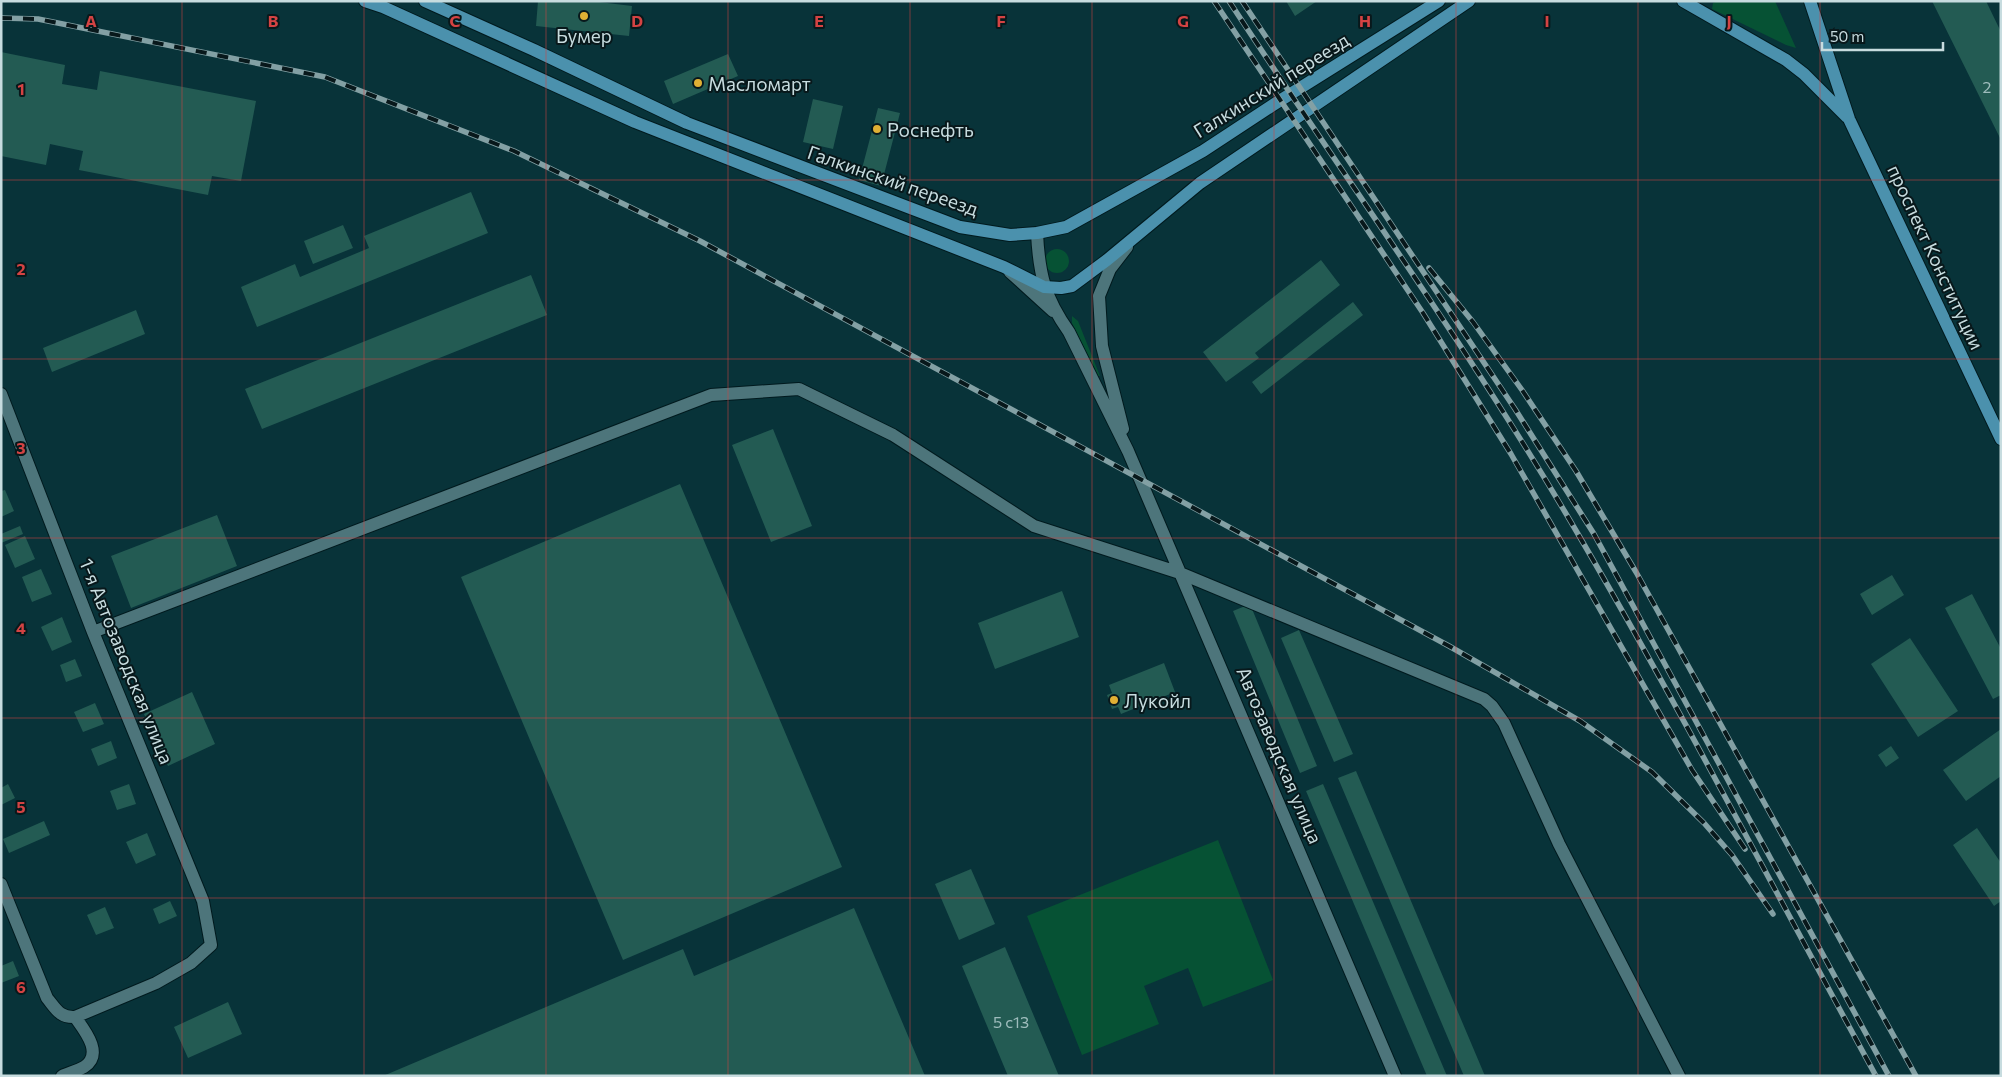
<svg xmlns="http://www.w3.org/2000/svg" width="2002" height="1077" font-family="Commissioner,sans-serif">
  <rect width="100%" height="100%" fill="#083339"/>
  <path fill="#065234" d="M1718,1H1775L1796,48L1786,45L1712,9L1713,3Z
    M1045 261a12 12 0 1 1 24 0a12 12 0 1 1-24 0Z
    M1072,316L1078,321L1100,376H1095L1072,323Z
    M1218,840L1273,980L1203,1007L1188,968L1144,986L1159,1024L1082,1055L1027,916Z"/>
  <path fill="#235b53" d="M538,1H591L632,6L629,36L536,26Z
    M1286,1H1317L1295,16Z
    M1932,1H1986L2001,32V140Z
    M1,52L65,65L62,84L97,90L100,71L256,101L241,181L212,176L208,195L79,170L83,151L50,144L46,165L1,156Z
    M728,54L738,76L673,104L664,81Z
    M813,99L843,106L833,149L803,142Z
    M878,108L900,113L881,186L859,180Z
    M471,192L488,233L257,327L241,287L295,264L300,277L369,248L364,236Z
    M343,225L353,248L313,264L304,241Z
    M1321,260L1340,285L1255,353L1259,358L1226,382L1203,352Z
    M531,275L547,315L262,429L245,389Z
    M1353,302L1363,315L1261,394L1252,382Z
    M136,310L145,334L52,372L43,348Z
    M773,429L812,526L771,542L732,445Z
    M680,484L842,867L623,960L461,577Z
    M5,490L14,511L1,517V491Z
    M217,515L237,566L131,608L111,556Z
    M20,526L23,534L1,543V534Z
    M25,536L35,559L15,568L5,545Z
    M41,569L52,594L32,602L22,577Z
    M1892,575L1904,595L1872,615L1860,594Z
    M1062,591L1079,637L995,669L978,623Z
    M1972,594L2001,649V695L1993,699L1945,608Z
    M1250,604L1317,766L1300,773L1233,611Z
    M62,617L72,642L52,651L41,627Z
    M1299,630L1353,754L1334,762L1281,638Z
    M1910,638L1958,711L1918,737L1871,664Z
    M75,659L82,676L66,682L60,665Z
    M1164,663L1175,692L1121,714L1118,707L1112,709L1107,695L1112,693L1109,685Z
    M192,692L215,744L168,766L144,714Z
    M95,703L104,724L83,732L74,712Z
    M2001,729V776L1966,801L1943,770Z
    M111,741L117,758L98,766L91,749Z
    M1891,746L1899,758L1886,767L1878,755Z
    M1356,771L1485,1076H1464L1338,778Z
    M8,784L15,798L1,805V788Z
    M129,784L136,804L117,810L110,791Z
    M1323,784L1447,1076H1427L1306,791Z
    M44,821L50,835L9,853L3,839Z
    M1977,828L2001,863V901L1994,906L1953,845Z
    M147,833L156,855L136,864L126,842Z
    M971,869L995,924L959,940L935,884Z
    M170,901L177,916L159,924L153,909Z
    M105,907L114,928L96,935L87,915Z
    M854,908L925,1076H383L683,949L694,976Z
    M1005,947L1059,1076H1008L962,966Z
    M13,961L19,976L1,983V966Z
    M228,1002L242,1034L188,1058L174,1027Z"/>
  <g fill="none" stroke-linecap="round" stroke-linejoin="round">
    <defs>
      <path id="minor" d="M1037,233C1039,275 1045,298 1069,332L1128,451L1395,1076
        M1010,272L1053,311
        M1,394L93,632L203,901L211,945L191,963L156,983L75,1017C60,1018 56,1009 47,998L1,884
        M1123,429L1102,346L1099,296L1110,269L1127,247
        M93,632L711,395L799,389L893,435L1034,526L1180,573L1484,699L1492,706L1504,723L1559,844L1679,1076
        M62,1076C68,1073 77,1071 84,1067C104,1054 85,1031 75,1017"/>
      <path id="major" d="M365,1L383,7L635,122L1004,267L1044,287L1061,288L1072,286L1107,260L1200,183L1469,1
        M425,1L534,50L687,123L960,227L1010,235L1037,233L1066,227L1203,151L1273,105L1439,1
        M1683,1L1786,60L1804,74L1847,117
        M1810,1L1849,119L2001,439"/>
    </defs>
    <use href="#minor" stroke="#001a1e" stroke-width="14"/>
    <use href="#major" stroke="#001a1e" stroke-width="14"/>
    <use href="#minor" stroke="#4d757b" stroke-width="12"/>
    <use href="#major" stroke="#4b91ad" stroke-width="12"/>
    <defs>
      <path id="rail" d="M1214,1L1423,313L1511,454L1692,770L1745,849
        M1229,1C1345,179 1471,351 1578,534C1682,712 1777,895 1876,1076
        M1242,1L1515,409L1594,534L1889,1076
        M1,18L38,19L325,77L514,151L700,241L1449,646L1580,721L1652,772L1704,823L1732,855L1773,914
        M1429,268L1473,322L1522,390L1576,471L1636,572L1916,1076"/>
    </defs>
    <use href="#rail" stroke="#83a0a4" stroke-width="5.5"/>
    <use href="#rail" stroke="#08181b" stroke-width="4" stroke-dasharray="11" stroke-linecap="butt"/>
  </g>
  <path fill="none" stroke="#d44343" stroke-width="1" stroke-opacity="0.55" d="M182,1V1076M364,1V1076M546,1V1076M728,1V1076M910,1V1076M1092,1V1076M1274,1V1076M1456,1V1076M1638,1V1076M1820,1V1076M1,180H2001M1,359H2001M1,538H2001M1,718H2001M1,898H2001"/>
  <g fill="#e0b034" stroke="#08181b" stroke-width="2">
    <circle cx="584" cy="16" r="5"/>
    <circle cx="698" cy="83" r="5"/>
    <circle cx="877" cy="129" r="5"/>
    <circle cx="1114" cy="700" r="5"/>
  </g>
  <g text-anchor="middle" dominant-baseline="central" stroke-width="4" stroke-linejoin="round" paint-order="stroke">
    <g font-size="16" fill="#9ebcbc">
      <text x="1987" y="86">2</text>
      <text x="1011" y="1021">5 с13</text>
    </g>
    <g font-size="19" fill="#c7dcdf" stroke="#08181b" text-anchor="start">
      <text x="584" y="35" text-anchor="middle">Бумер</text>
      <text x="708" y="83">Масломарт</text>
      <text x="887" y="129">Роснефть</text>
      <text x="1124" y="700">Лукойл</text>
    </g>
    <g font-size="19" fill="#c7dcdf" stroke="#08181b">
      <text transform="translate(1271 85) rotate(-32)">Галкинский переезд</text>
      <text transform="translate(893 180) rotate(19)">Галкинский переезд</text>
      <text transform="translate(1936 257) rotate(65)">проспект Конституции</text>
      <text transform="translate(127 661) rotate(68)">1-я Автозаводская улица</text>
      <text transform="translate(1280 755) rotate(67)">Автозаводская улица</text>
    </g>
  </g>
  <g font-size="16" text-anchor="middle" font-weight="bold" fill="#d44343" stroke="#08181b" stroke-width="4" stroke-linejoin="round" paint-order="stroke">
    <text x="91" y="27">A</text>
    <text x="273" y="27">B</text>
    <text x="455" y="27">C</text>
    <text x="637" y="27">D</text>
    <text x="819" y="27">E</text>
    <text x="1001" y="27">F</text>
    <text x="1183" y="27">G</text>
    <text x="1365" y="27">H</text>
    <text x="1547" y="27">I</text>
    <text x="1729" y="27">J</text>
    <text x="21" y="95">1</text>
    <text x="21" y="275">2</text>
    <text x="21" y="454">3</text>
    <text x="21" y="634">4</text>
    <text x="21" y="813">5</text>
    <text x="21" y="993">6</text>
  </g>
  <rect width="2002" height="1077" fill="none" stroke="#c7dcdf" stroke-width="5"/>
  <path d="M1822 42v8h121v-8" fill="none" stroke="#c7dcdf" stroke-width="2.5"/>
  <text x="1830" y="42" font-size="15" fill="#c7dcdf" stroke="#08181b" stroke-width="4" paint-order="stroke">50 m</text>
</svg>
